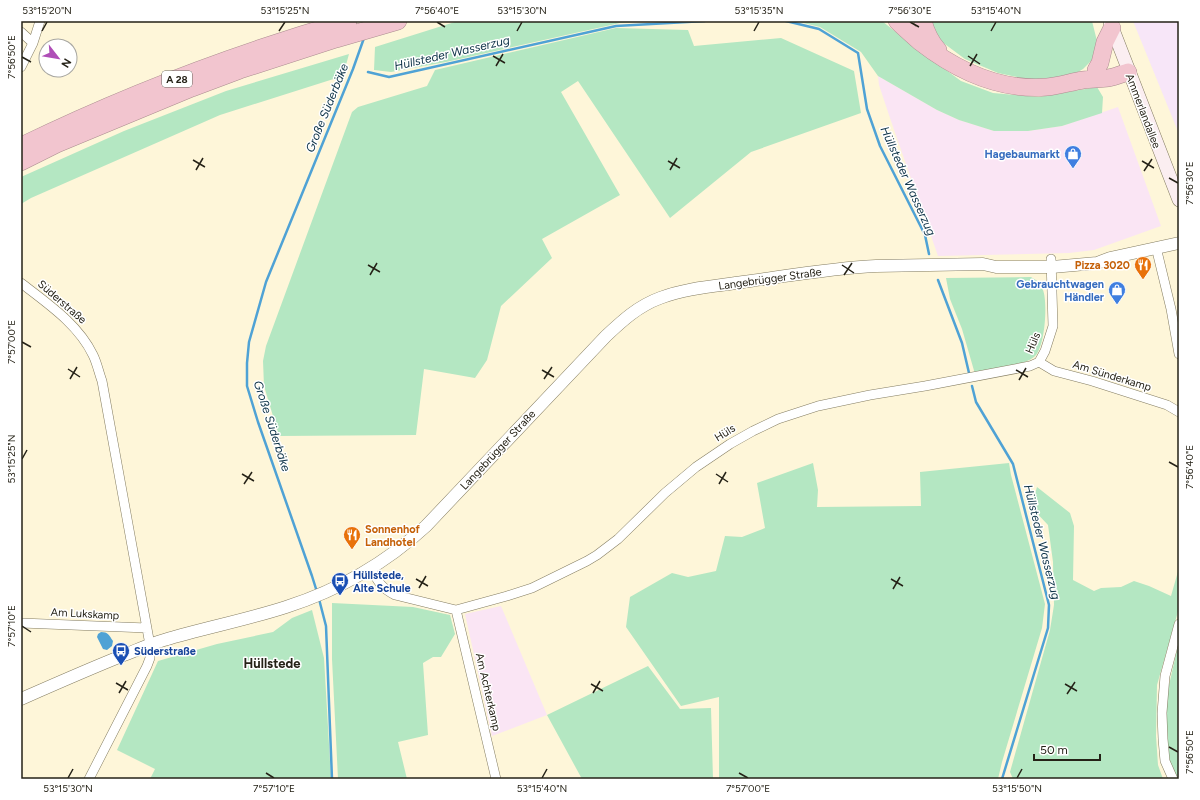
<svg xmlns="http://www.w3.org/2000/svg" width="1200" height="800" font-family="Figtree,sans-serif">
  <rect width="100%" height="100%" fill="#fef6d9"/>
  <path fill="#fae5f4" d="M878,76L937,110L959,120L994,131H1028L1062,126L1118,107L1161,226L1094,250L1069,253L938,256L891,121L879,85Z
    M501,606L547,715L492,736L465,614Z"/>
  <path fill="#f7e6f8" d="M1133,21H1179V134L1166,102Z"/>
  <path fill="#b4e7c2" d="M458,21H653L620,23L446,62L391,72L374,70L375,47Z
    M795,21H882L912,45L961,81L993,93L1039,97L1097,87L1103,97L1102,113L1062,126L1028,131H994L959,120L937,110L878,76L861,52L820,27Z
    M930,21H1092L1098,45L1092,60L1083,69L1068,78L1035,81L998,73L965,59L938,39Z
    M616,28L688,30L694,46L781,38L854,71L861,113L751,152L670,218L578,81L561,92L620,195L542,239L552,258L501,306L487,360L475,378L424,369L416,435L279,436L264,386L263,361L266,346L352,112L358,107L427,86L435,70Z
    M349,54L343,76L220,115L31,198L21,204V177L124,131L226,91Z
    M1031,277C1036,280 1041,283 1043,290C1048,303 1045,349 1034,357C1021,367 991,370 975,374L962,329L950,299L946,278Z
    M813,463L818,490L817,507L921,506L920,472L1009,463L1011,475L1045,604L1042,628L1002,762L998,779H719V697L681,706L626,627L630,597L672,573L688,577L716,571L725,536L742,537L765,528L757,483Z
    M1037,487L1070,513L1074,526L1073,580L1094,591L1101,588L1121,587L1134,581L1149,586L1171,596L1179,568V608L1157,685L1156,736L1158,765L1163,779H1013L1010,772L1050,630L1054,605L1053,562L1048,525L1031,507Z
    M332,603L413,607L450,615L455,634L441,657H433L423,663L428,735L398,742L407,779H338L332,659Z
    M312,610L324,658L331,779H150L155,769L117,750L158,661L217,644L273,632L292,618Z
    M1179,641L1178,753L1179,756V779H1177L1169,760L1167,736V694Z
    M648,666L680,709L711,708L713,779H582L547,715Z"/>
  <path fill="#4fa2d5" d="M101,632C108,632 109,635 113,641L112,646L107,650L103,649L97,637L98,634Z"/>
  <g fill="none" stroke-linecap="round" stroke-linejoin="round">
    <path stroke="#4fa2d5" stroke-width="2.5" d="M786,21L819,29L858,53L867,109L880,146L925,235L929,254
      M368,72L389,77L616,26L705,21
      M938,280L962,343L969,373
      M972,386L976,402L1013,464L1049,605L1048,628L1002,779
      M317,592L312,576L258,422L247,386V363L249,342L266,282L353,69L364,38
      M319,599L326,626L332,779"/>
    <defs>
      <path id="minor" d="M21,32L33,43
        M21,67L33,43L40,21
        M1156,247L1171,309L1179,354
        M21,283C48,304 78,324 93,355C97,363 99,373 102,381L150,645V658L147,666L89,779
        M1039,362L1054,371L1092,381L1167,405L1179,412
        M371,569C378,581 381,588 395,595L456,610L507,596L532,588L587,561L597,555L618,539L665,493L696,467L730,444L753,431L778,419L818,406L870,395L925,386L1030,366L1039,362L1045,351L1053,326L1051,259
        M456,610L496,779
        M21,623L147,628
        M1173,779L1165,761L1163,739L1162,713L1165,676L1179,624"/>
      <path id="tertiary" d="M21,699C55,684 89,669 124,655C137,650 150,644 164,640C204,628 246,620 286,607C339,590 386,563 426,526L606,336C622,321 638,306 660,298C686,288 716,286 743,282C787,276 832,268 876,266C912,265 947,265 983,264L996,267H1052L1097,263L1110,258L1179,243"/>
      <path id="secondary" d="M1110,22L1179,200"/>
      <path id="motorway" d="M897,21C904,28 912,35 920,42C956,70 1000,91 1047,87C1059,86 1071,82 1083,80C1091,79 1099,79 1108,78C1115,77 1122,74 1128,72
        M923,21C926,32 930,41 938,50
        M1096,70L1100,63L1105,42L1112,28
        M21,146C126,95 236,53 348,21
        M21,162L57,144L192,88L240,70L336,39L398,21"/>
    </defs>
    <use href="#minor" stroke="#847d62" stroke-width="10"/>
    <use href="#tertiary" stroke="#847d62" stroke-width="13"/>
    <use href="#secondary" stroke="#847d62" stroke-width="14"/>
    <use href="#motorway" stroke="#aa8c8f" stroke-width="18"/>
    <use href="#minor" stroke="#fff" stroke-width="9"/>
    <use href="#tertiary" stroke="#fff" stroke-width="12"/>
    <use href="#secondary" stroke="#fbeef1" stroke-width="13"/>
    <use href="#motorway" stroke="#f2c5cf" stroke-width="17"/>
  </g>
  <path fill="none" stroke="#252217" stroke-width="1.5" d="M437,22L445,27M910,22L919,27M42,31L47,22M279,31L285,22M517,31L522,22M754,31L759,22M991,31L996,22M493,56L505,63M968,56L980,64M22,57L31,62M496,66L503,54M970,66L977,54M193,160L205,167M668,161L680,168M1142,161L1154,168M196,170L203,158M670,170L677,158M1144,171L1152,159M1169,178L1178,183M368,265L380,272M842,265L854,273M370,275L377,263M844,275L852,263M22,342L31,347M68,369L80,377M542,370L554,377M1016,370L1028,377M70,379L77,367M544,379L552,367M1019,380L1026,368M22,459L27,450M1169,462L1178,467M242,474L254,481M716,474L728,482M244,484L252,472M719,484L726,472M416,579L428,586M891,579L903,586M419,588L426,576M893,589L900,577M22,626L31,632M116,683L128,690M591,684L603,691M1065,684L1077,691M119,693L126,681M593,693L600,681M1067,694L1075,682M1169,747L1178,752M266,773L274,778M739,773L748,778M68,778L73,769M542,778L547,769M1017,778L1022,769"/>
  <defs>
    <symbol id="shop-pin" viewBox="-11 -11 22 30"><path d="M0 17L-7.5 6A9.5 9.5 0 1 1 7.5 6Z" fill="#3f7fe0" stroke="#fff"/><path d="M-5-2.5h2.3a2.7 3.5 0 0 1 5.4 0H5L5.5 6h-11ZM-1.5-2.5h3a1.5 2.3 0 0 0-3 0Z" fill="#fff"/></symbol>
    <symbol id="restaurant-pin" viewBox="-11 -11 22 30"><path d="M0 17L-7.5 6A9.5 9.5 0 1 1 7.5 6Z" fill="#e8710a" stroke="#fff"/><path d="M-5-6h1v4h1v-4h1v4h1v-4h1v5L-1.5 .5V6h-2V.5L-5-1ZM5-6V6H3V1.5H1.5Q1.5-4 5-6Z" fill="#fff"/></symbol>
    <symbol id="bus-pin" viewBox="-11 -11 22 30"><path d="M0 17L-7.5 6A9.5 9.5 0 1 1 7.5 6Z" fill="#1a4fb4" stroke="#fff"/><path d="M-5-6H5V4H4V6H2V4H-2V6H-4V4H-5ZM-3.5-4V0h7V-4ZM-3.5 1.2v1.5H-2V1.2ZM2 1.2v1.5H3.5V1.2Z" fill="#fff"/></symbol>
  </defs>
  <g fill-rule="evenodd">
    <use href="#shop-pin" x="1063" y="144" width="20" height="27"/>
    <use href="#restaurant-pin" x="1133" y="255" width="20" height="27"/>
    <use href="#shop-pin" x="1107" y="280" width="20" height="27"/>
    <use href="#restaurant-pin" x="342" y="525" width="20" height="27"/>
    <use href="#bus-pin" x="330" y="571" width="20" height="27"/>
    <use href="#bus-pin" x="111" y="641" width="20" height="27"/>
  </g>
  <g text-anchor="middle" dominant-baseline="central" stroke-width="3" stroke-linejoin="round" paint-order="stroke">
    <rect fill="#fff" stroke="#66645d" stroke-width="1" x="162" y="71" width="30" height="16" rx="3"/>
    <g font-size="10" font-weight="bold" fill="#252217">
      <text x="177" y="79">A 28</text>
    </g>
    <g font-size="11" fill="#252217" stroke="#fff">
      <text transform="translate(1143 111) rotate(69)">Ammerlandallee</text>
      <text transform="translate(770 279) rotate(-8)">Langebrügger Straße</text>
      <text transform="translate(62 302) rotate(41)">Süderstraße</text>
      <text transform="translate(1033 343) rotate(-67)">Hüls</text>
      <text transform="translate(1112 376) rotate(17)">Am Sünderkamp</text>
      <text transform="translate(725 433) rotate(-32)">Hüls</text>
      <text transform="translate(498 450) rotate(-47)">Langebrügger Straße</text>
      <text transform="translate(85 614) rotate(3)">Am Lukskamp</text>
      <text transform="translate(488 692) rotate(77)">Am Achterkamp</text>
    </g>
    <g font-size="11" font-weight="bold" fill="#366cbe" stroke="#fff" text-anchor="end">
      <text x="1060" y="154">Hagebaumarkt</text>
      <text x="1104" y="284">Gebrauchtwagen<tspan x="1104" dy="13">Händler</tspan></text>
    </g>
    <g font-size="11" font-weight="bold" fill="#c56008" stroke="#fff" text-anchor="end">
      <text x="1130" y="265">Pizza 3020</text>
      <text x="365" y="529" text-anchor="start">Sonnenhof<tspan x="365" dy="13">Landhotel</tspan></text>
    </g>
    <g font-size="11" font-weight="bold" fill="#164399" stroke="#fff" text-anchor="start">
      <text x="353" y="575">Hüllstede,<tspan x="353" dy="13">Alte Schule</tspan></text>
      <text x="134" y="651">Süderstraße</text>
    </g>
    <g font-size="12" font-style="italic" fill="#0d3247" stroke="#fff">
      <text transform="translate(452 53) rotate(-13)">Hüllsteder Wasserzug</text>
      <text transform="translate(327 108) rotate(-68)">Große Süderbäke</text>
      <text transform="translate(908 181) rotate(66)">Hüllsteder Wasserzug</text>
      <text transform="translate(272 426) rotate(72)">Große Süderbäke</text>
      <text transform="translate(1042 542) rotate(76)">Hüllsteder Wasserzug</text>
    </g>
    <g font-size="13" font-weight="bold" fill="#252217" stroke="#fff">
      <text x="272" y="663">Hüllstede</text>
    </g>
  </g>
  <rect width="1200" height="800" fill="none" stroke="#ffffff" stroke-width="44"/>
  <g transform="translate(58 58) rotate(121)"><circle r="19" fill="#ffffff" stroke="#a8a7a2"/>
  <path d="M0-3L7 15L0 10L-7 15Z" fill="#af4eb7"/>
  <text y="-6" font-size="11" font-weight="bold" text-anchor="middle" fill="#252217">N</text>
  </g>
  <path d="M1034 754v6h66v-6" fill="none" stroke="#252217" stroke-width="2"/>
  <text x="1040" y="754" font-size="12" fill="#252217" stroke="#ffffff" stroke-width="3" paint-order="stroke">50 m</text>
  <rect x="22" y="22" width="1156" height="756" fill="none" stroke="#252217" stroke-width="1.5"/>
  <g font-size="10" text-anchor="middle" fill="#252217">
    <text x="47" y="14">53°15'20"N</text>
    <text x="285" y="14">53°15'25"N</text>
    <text x="437" y="14">7°56'40"E</text>
    <text x="522" y="14">53°15'30"N</text>
    <text x="759" y="14">53°15'35"N</text>
    <text x="910" y="14">7°56'30"E</text>
    <text x="996" y="14">53°15'40"N</text>
    <text transform="translate(11 57) rotate(-90)" y="4">7°56'50"E</text>
    <text transform="translate(1189 183) rotate(-90)" y="4">7°56'30"E</text>
    <text transform="translate(11 342) rotate(-90)" y="4">7°57'00"E</text>
    <text transform="translate(11 459) rotate(-90)" y="4">53°15'25"N</text>
    <text transform="translate(1189 467) rotate(-90)" y="4">7°56'40"E</text>
    <text transform="translate(11 626) rotate(-90)" y="4">7°57'10"E</text>
    <text transform="translate(1189 752) rotate(-90)" y="4">7°56'50"E</text>
    <text x="68" y="792">53°15'30"N</text>
    <text x="274" y="792">7°57'10"E</text>
    <text x="542" y="792">53°15'40"N</text>
    <text x="748" y="792">7°57'00"E</text>
    <text x="1017" y="792">53°15'50"N</text>
  </g>
</svg>
